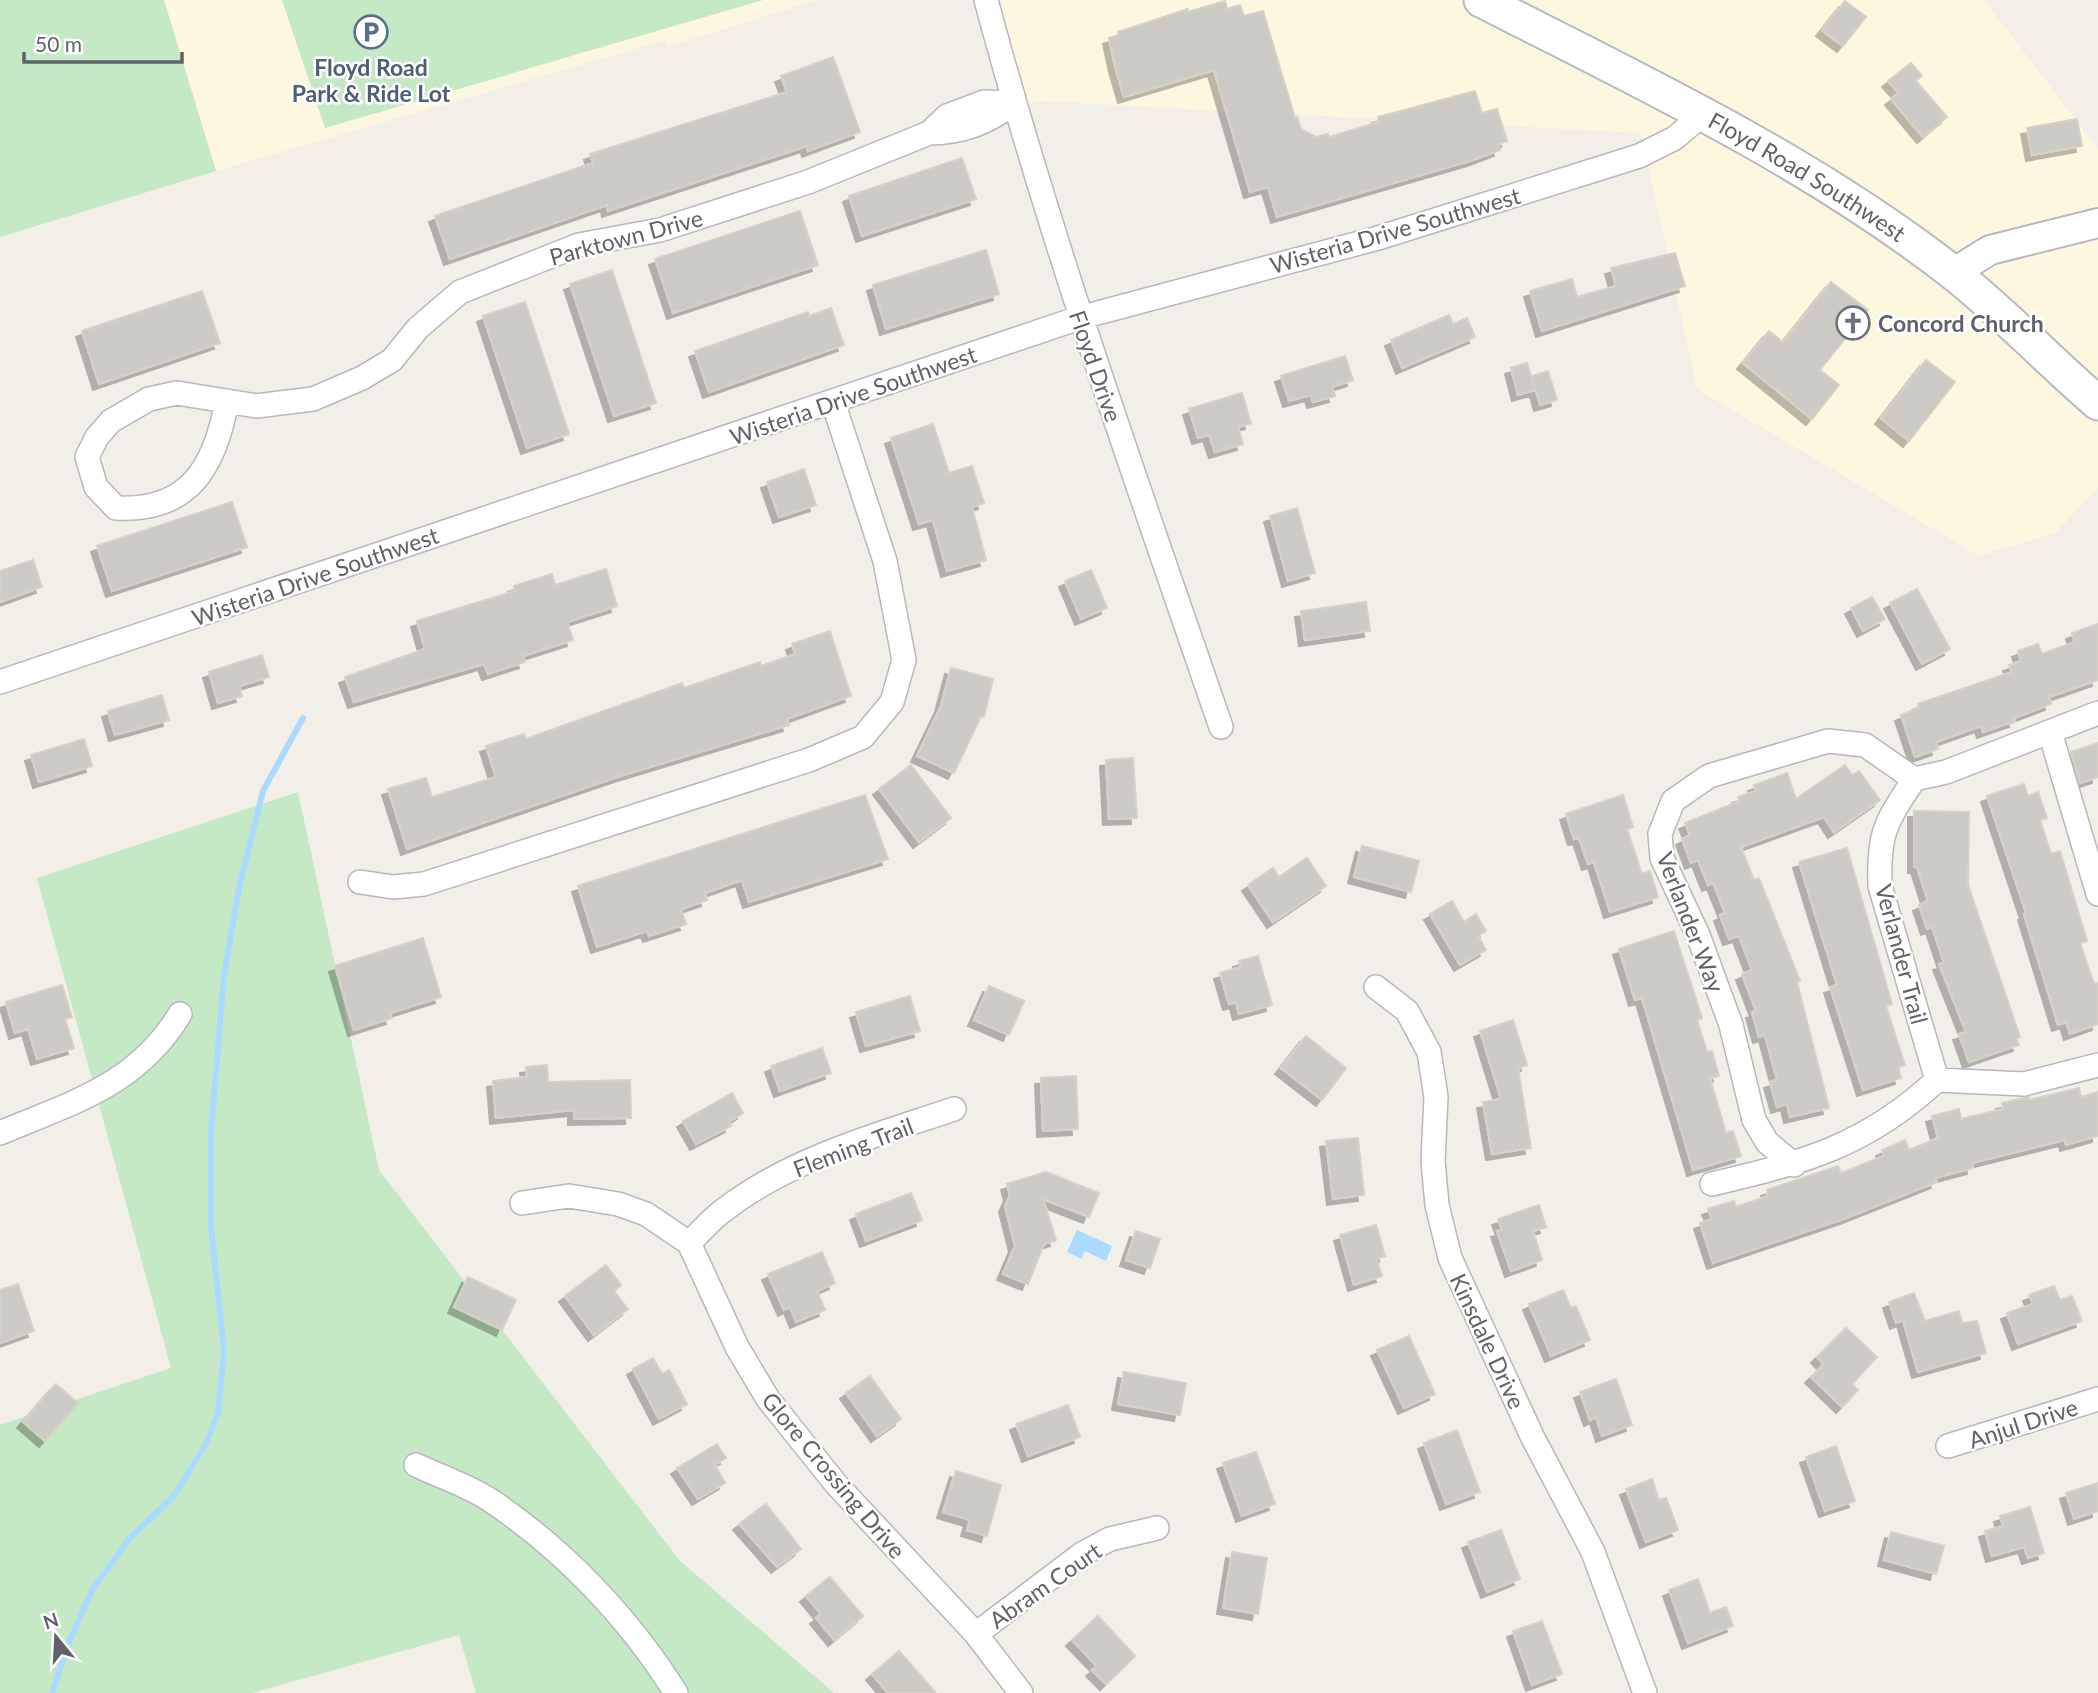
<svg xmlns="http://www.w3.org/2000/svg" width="2098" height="1693" font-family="Lato,sans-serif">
  <defs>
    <filter id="shadow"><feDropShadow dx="-6" dy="6" stdDeviation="0" flood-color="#0004"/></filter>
  </defs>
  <rect width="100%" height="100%" fill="#f1efe8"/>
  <path fill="#fef7e0" d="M164,0H817L667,47L666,40L216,171Z
    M976,0H1984L2098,149V488L2055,533L1979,556L1697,389L1641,133L1037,101L1009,108Z"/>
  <path fill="#c5e8c5" d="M0,0H164L216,171L0,237Z
    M282,0H763L325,128Z
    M298,792L379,1170L680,1561L834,1693H476L459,1635L252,1693H0V1425L171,1368L37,878Z"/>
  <path fill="#aadaff" d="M1077,1230L1112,1246L1106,1261L1085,1251L1081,1259L1067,1252Z"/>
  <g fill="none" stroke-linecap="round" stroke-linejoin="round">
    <path stroke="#aadaff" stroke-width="6" d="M52,1693L67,1647L92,1590L130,1538L174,1496L207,1442L218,1413L224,1351L211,1226V1132L224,975L240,883L263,791L303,718"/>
  </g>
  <path fill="#cccac5" stroke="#d6d1c6" stroke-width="2" filter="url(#shadow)" d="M1225,1L1227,9L1240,5L1244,16L1263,11L1295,118L1297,117L1301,129L1316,137L1328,134L1329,137L1379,122L1378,117L1475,91L1482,113L1497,109L1507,141L1498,144L1500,150L1473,160L1277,217L1268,187L1250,192L1214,70L1124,97L1115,66L1109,38L1118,35V32L1188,9V12Z
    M1845,1L1866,17L1843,46L1822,30Z
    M833,57L860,132L808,151L807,146L608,211L607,205L450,259L435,216L593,163L590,154L787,92L781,76Z
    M1911,63L1922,76L1916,81L1947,117L1923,137L1891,99L1899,93L1888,81Z
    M2077,119L2082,146L2032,155L2027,128Z
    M962,158L976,199L862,236L849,196Z
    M800,211L818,265L673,313L655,259Z
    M986,250L999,294L886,329L873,285Z
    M1675,253L1685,286L1542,331L1530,291L1572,279L1577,297L1616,286L1611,268Z
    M612,270L656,403L614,416L570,284Z
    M1831,282L1868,310L1820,370L1839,385L1812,419L1743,363L1769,331L1783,342Z
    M202,291L220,343L99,384L82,331Z
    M525,302L569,434L527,448L483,316Z
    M831,308L844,345L709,392L695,351L808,312L809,316Z
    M1449,315L1453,324L1467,318L1475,337L1402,368L1391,340Z
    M1345,356L1353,380L1332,387L1335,396L1313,402L1311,395L1289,401L1281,376Z
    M1926,360L1955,382L1909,441L1881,418Z
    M1527,363L1535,390L1518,395L1511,368Z
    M1548,371L1557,400L1540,405L1532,376Z
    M1242,393L1251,423L1238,427L1243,444L1215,452L1209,435L1198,438L1189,409Z
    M933,424L949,473L972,466L984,503L972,507L986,560L947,571L933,520L919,524L891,438Z
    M804,469L816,505L779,517L767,482Z
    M232,502L247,547L112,591L97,546Z
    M1297,508L1315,573L1288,581L1270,516Z
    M33,560L42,587L0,602V571Z
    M606,569L617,606L567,622L573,640L523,656L525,662L488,674L484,664L354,702L345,677L425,649L417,621L515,591L514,586L552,574L555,585Z
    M1091,570L1107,608L1081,619L1065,581Z
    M1917,589L1950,649L1922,664L1890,603Z
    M1872,597L1885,619L1863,631L1851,608Z
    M1366,602L1370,631L1305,640L1301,611Z
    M2098,624V680L2049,697L2051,704L2014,718L2015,721L1983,732L1981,726L1936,742L1938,749L1915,757L1901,715L1919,708L1918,704L2012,672L2009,665L2021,661L2018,651L2038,644L2042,654L2075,642L2072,633Z
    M830,631L851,696L787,719L789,725L617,777L407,849L388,789L426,778L432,797L496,777L486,746L524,734L526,739L682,683L684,688L760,662L761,666L795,654L792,644Z
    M262,655L269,677L239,686L242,696L218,703L209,672Z
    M951,668L993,679L984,717L981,716L954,773L917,756L941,706Z
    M162,695L169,720L115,735L108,711Z
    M84,739L92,766L39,782L31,755Z
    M2098,743V777L2080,783L2071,752Z
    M1133,758L1137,818L1109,819L1106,760Z
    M911,765L951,818L919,842L879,789Z
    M1845,765L1852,775L1859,771L1880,800L1834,832L1824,817L1741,847L1754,880L1759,878L1800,981L1797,982L1829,1108L1790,1117L1787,1104L1777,1107L1770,1082L1777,1080L1765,1035L1759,1037L1752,1012L1756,1011L1742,974L1752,970L1739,936L1729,939L1720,915L1725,913L1713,883L1708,885L1698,860L1691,863L1682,839L1690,835L1685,823L1740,801L1738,797L1756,791L1754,785L1787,773L1796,799Z
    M2024,784L2028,796L2038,792L2047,818L2040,820L2051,854L2060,851L2087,941L2080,943L2094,984L2098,983V1024L2070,1034L2066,1022L2058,1025L2024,914L2026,913L1987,796Z
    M865,795L888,859L749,902L742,880L705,893L707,900L681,909L686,924L649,936L647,931L597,947L578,886Z
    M1623,795L1633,827L1627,829L1642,874L1650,871L1658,897L1610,912L1594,862L1588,864L1579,838L1574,839L1566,814Z
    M1914,811L1969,812L1968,885L2020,1037L2016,1038L2019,1045L1969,1062L1959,1034L1966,1032L1939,964L1944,963L1932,927L1927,929L1919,905L1928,901L1917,867H1914Z
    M1362,846L1419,861L1411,892L1354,877Z
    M1847,848L1892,1004L1886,1006L1905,1065L1898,1067L1901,1078L1863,1090L1830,987L1837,985L1799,862Z
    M1307,858L1326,886L1273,922L1248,885L1273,868L1279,877Z
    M1452,901L1464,922L1476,914L1486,931L1478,936L1486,950L1460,965L1430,914Z
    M1674,931L1702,1018L1697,1020L1707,1052L1712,1051L1719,1076L1710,1078L1726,1133L1733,1131L1741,1156L1693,1170L1642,998L1635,1000L1619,949Z
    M423,938L441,997L390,1013L392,1018L354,1030L335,966Z
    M1258,956L1272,1005L1239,1014L1236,1002L1229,1004L1220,973L1241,967L1239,961Z
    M62,985L72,1017L65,1019L74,1048L37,1059L28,1029L15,1033L6,1002Z
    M989,986L1024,1001L1009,1035L974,1020Z
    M910,996L920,1031L866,1046L856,1012Z
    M1513,1020L1527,1065L1518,1068L1531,1148L1492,1154L1483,1102L1501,1099L1480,1031Z
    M1306,1036L1346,1068L1322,1100L1281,1068Z
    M822,1048L831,1073L780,1091L771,1066Z
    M547,1065L548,1082L630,1080L631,1118L574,1119V1110L496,1118L493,1081L527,1077L526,1067Z
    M1076,1076L1078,1129L1043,1131L1041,1078Z
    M2079,1088L2081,1097L2098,1092V1136L2066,1145L2065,1140L1972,1163L1973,1168L1935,1178L1937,1182L1846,1218L1713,1263L1700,1223L1712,1219L1708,1209L1734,1201L1736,1207L1768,1196L1767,1190L1838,1166L1841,1173L1884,1156L1882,1150L1905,1140L1909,1150L1938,1138L1932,1116L1959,1109L1961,1119L2003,1109L2002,1103L2029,1097V1100Z
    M732,1093L743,1113L729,1122L731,1126L696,1144L683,1121Z
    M1358,1138L1364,1195L1333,1199L1326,1141Z
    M1046,1172L1099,1193L1089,1217L1043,1199L1056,1240L1044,1244L1028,1284L1003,1274L1015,1246L1005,1206L1010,1195L1007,1184Z
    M911,1193L922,1220L866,1241L856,1214Z
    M1539,1205L1546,1227L1533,1231L1542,1260L1511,1271L1497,1231L1502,1230L1498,1219Z
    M1376,1225L1385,1256L1376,1258L1382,1276L1354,1285L1340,1235Z
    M1136,1231L1160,1239L1150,1268L1126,1260Z
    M822,1252L835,1283L817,1291L825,1310L796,1322L790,1307L784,1310L768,1274Z
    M606,1265L621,1285L614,1291L628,1309L594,1335L565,1296Z
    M468,1277L516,1300L502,1330L454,1307Z
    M18,1284L34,1331L0,1343V1290Z
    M2054,1286L2060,1300L2072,1296L2082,1321L2018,1344L2007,1313L2033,1304L2029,1295Z
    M1563,1290L1571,1308L1576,1306L1590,1340L1551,1356L1529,1304Z
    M1914,1293L1925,1321L1959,1311L1962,1323L1977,1321L1986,1353L1918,1372L1903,1320L1896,1323L1889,1302Z
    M1846,1328L1877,1357L1852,1384L1858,1390L1842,1407L1811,1377L1824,1364L1817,1357Z
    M1409,1336L1435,1394L1404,1408L1377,1350Z
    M653,1358L662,1374L669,1370L687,1404L659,1419L633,1369Z
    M1124,1372L1186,1383L1180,1415L1118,1404Z
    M870,1376L901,1419L877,1436L846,1393Z
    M1616,1379L1632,1425L1602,1436L1596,1417L1590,1420L1580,1392Z
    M56,1384L78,1403L45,1441L23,1422Z
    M1068,1405L1080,1437L1028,1456L1016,1424Z
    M1457,1430L1480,1492L1446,1504L1424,1443Z
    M717,1444L726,1458L715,1465L725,1483L698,1499L677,1468Z
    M1836,1446L1855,1501L1825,1511L1806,1457Z
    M1256,1452L1275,1504L1242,1516L1223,1463Z
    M956,1471L1001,1485L987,1536L967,1530L970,1520L943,1512Z
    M1652,1479L1659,1500L1666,1498L1678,1530L1646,1542L1626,1489Z
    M2098,1483V1511L2074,1519L2066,1493Z
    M766,1504L801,1549L777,1567L739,1524Z
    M2030,1507L2044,1553L2028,1558L2024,1547L1992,1556L1985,1531L2003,1526L2000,1516Z
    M1501,1530L1520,1579L1487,1592L1468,1542Z
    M1891,1532L1944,1546L1936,1574L1884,1560Z
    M1232,1552L1267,1558L1258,1614L1223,1608Z
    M830,1577L863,1616L834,1640L816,1618L821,1614L806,1596Z
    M1698,1579L1710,1613L1726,1607L1733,1626L1688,1643L1669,1590Z
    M1098,1616L1135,1656L1106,1684L1092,1670L1097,1666L1072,1640Z
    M1542,1621L1562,1674L1532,1685L1513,1631Z
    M899,1651L936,1693H888L872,1674Z"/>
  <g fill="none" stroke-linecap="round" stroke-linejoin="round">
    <defs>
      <path id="minor" d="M986,0C1052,246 1138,486 1221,727
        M929,133C962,133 987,123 1014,103
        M227,401C215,466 190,512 116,508L96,487L87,457L97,437L111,421L149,399L177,393L256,406L313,399L362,378L392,360L418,328L460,292L579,245L660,230L808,182L929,133L947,116L984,102L1014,103
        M0,682L1079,318L1378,238L1639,156L1675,138L1704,113
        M2050,732L2098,894
        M360,882L393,887L424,884L809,760L863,737L892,702L904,660L885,561L833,402
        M1376,987L1407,1011L1429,1052L1436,1097L1433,1161L1437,1205L1450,1258L1532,1436L1593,1552L1645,1693
        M1937,1080L1880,886C1878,831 1886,823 1914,779L1946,772L2098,713
        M1937,1080L2024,1084L2098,1065
        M0,1133C73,1102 136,1086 180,1014
        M1794,1165L1767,1142L1754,1120L1731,1025L1698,935L1662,858L1660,834L1673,801L1709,776L1828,741L1865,745L1914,779
        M1712,1184C1805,1162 1866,1146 1937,1080
        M522,1203L569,1196L618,1204L646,1214L689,1243L737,1347L768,1399L836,1484L976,1634L1021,1693
        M689,1243C701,1232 711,1219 724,1210C792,1158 874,1136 954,1109
        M1948,1446L2098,1399
        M416,1465C441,1477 470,1486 493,1502C565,1551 630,1619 676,1693
        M976,1634L1082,1554L1110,1539L1157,1528"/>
      <path id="tertiary" d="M1953,273L1990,250L2098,223"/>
      <g id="secondary">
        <path id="s1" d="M1481,0C1642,82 1808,160 1952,272C2003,312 2049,361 2098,403"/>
      </g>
    </defs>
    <use href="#minor" stroke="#b5b8bc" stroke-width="26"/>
    <use href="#tertiary" stroke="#b5b8bc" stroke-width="32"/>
    <use href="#secondary" stroke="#b6babf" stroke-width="37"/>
    <use href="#minor" stroke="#fff" stroke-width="23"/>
    <use href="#tertiary" stroke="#fff" stroke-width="28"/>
    <use href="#secondary" stroke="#fff" stroke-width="33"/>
  </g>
  <defs>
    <symbol id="parking-ring" viewBox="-11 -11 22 22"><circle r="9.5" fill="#fff" stroke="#5c6f8a" stroke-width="1.5"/><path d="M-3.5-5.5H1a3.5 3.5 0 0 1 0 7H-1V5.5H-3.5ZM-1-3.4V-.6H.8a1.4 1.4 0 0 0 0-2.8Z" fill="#5c6f8a"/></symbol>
    <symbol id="church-ring" viewBox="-11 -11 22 22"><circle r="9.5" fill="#fff" stroke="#6b7280" stroke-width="1.5"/><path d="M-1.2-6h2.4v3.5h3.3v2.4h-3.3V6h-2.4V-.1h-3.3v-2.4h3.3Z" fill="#6b7280"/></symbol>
  </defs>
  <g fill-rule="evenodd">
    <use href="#parking-ring" x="352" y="13" width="38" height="38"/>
    <use href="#church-ring" x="1834" y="304" width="38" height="38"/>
  </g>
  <g text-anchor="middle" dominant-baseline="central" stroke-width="5" stroke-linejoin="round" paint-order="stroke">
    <g font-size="23" font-weight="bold" fill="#4e5e75" stroke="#fff">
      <text x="371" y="67">Floyd Road<tspan x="371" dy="26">Park &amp; Ride Lot</tspan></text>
    </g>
    <g font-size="23" fill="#5f6368" stroke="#fff">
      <text stroke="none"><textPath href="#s1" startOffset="371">Floyd Road Southwest</textPath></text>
      <text transform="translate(1395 230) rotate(-16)">Wisteria Drive Southwest</text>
      <text transform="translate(626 237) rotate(-15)">Parktown Drive</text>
      <text transform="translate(1096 366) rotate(71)">Floyd Drive</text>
      <text transform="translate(853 395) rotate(-19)">Wisteria Drive Southwest</text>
      <text transform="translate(315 576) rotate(-19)">Wisteria Drive Southwest</text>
      <text transform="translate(1691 922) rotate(69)">Verlander Way</text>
      <text transform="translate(1902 954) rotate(75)">Verlander Trail</text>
      <text transform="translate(853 1147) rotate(-21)">Fleming Trail</text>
      <text transform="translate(1488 1341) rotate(65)">Kinsdale Drive</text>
      <text transform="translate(2023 1423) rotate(-18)">Anjul Drive</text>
      <text transform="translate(834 1475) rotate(50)">Glore Crossing Drive</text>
      <text transform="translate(1045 1585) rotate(-35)">Abram Court</text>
    </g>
    <g font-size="23" font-weight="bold" fill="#5b616d" stroke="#fff" text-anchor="start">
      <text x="1878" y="323">Concord Church</text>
    </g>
  </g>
  <g transform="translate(56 1637) rotate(342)" stroke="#ffffff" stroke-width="5" paint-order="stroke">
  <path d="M0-5L12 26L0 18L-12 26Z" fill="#5f6368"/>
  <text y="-10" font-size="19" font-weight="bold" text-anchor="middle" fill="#5f6368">N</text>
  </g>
  <path d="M24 52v10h158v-10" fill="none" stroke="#5f6368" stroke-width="3.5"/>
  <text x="35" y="52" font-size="21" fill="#5f6368" stroke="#ffffff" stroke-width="5" paint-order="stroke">50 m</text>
</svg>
